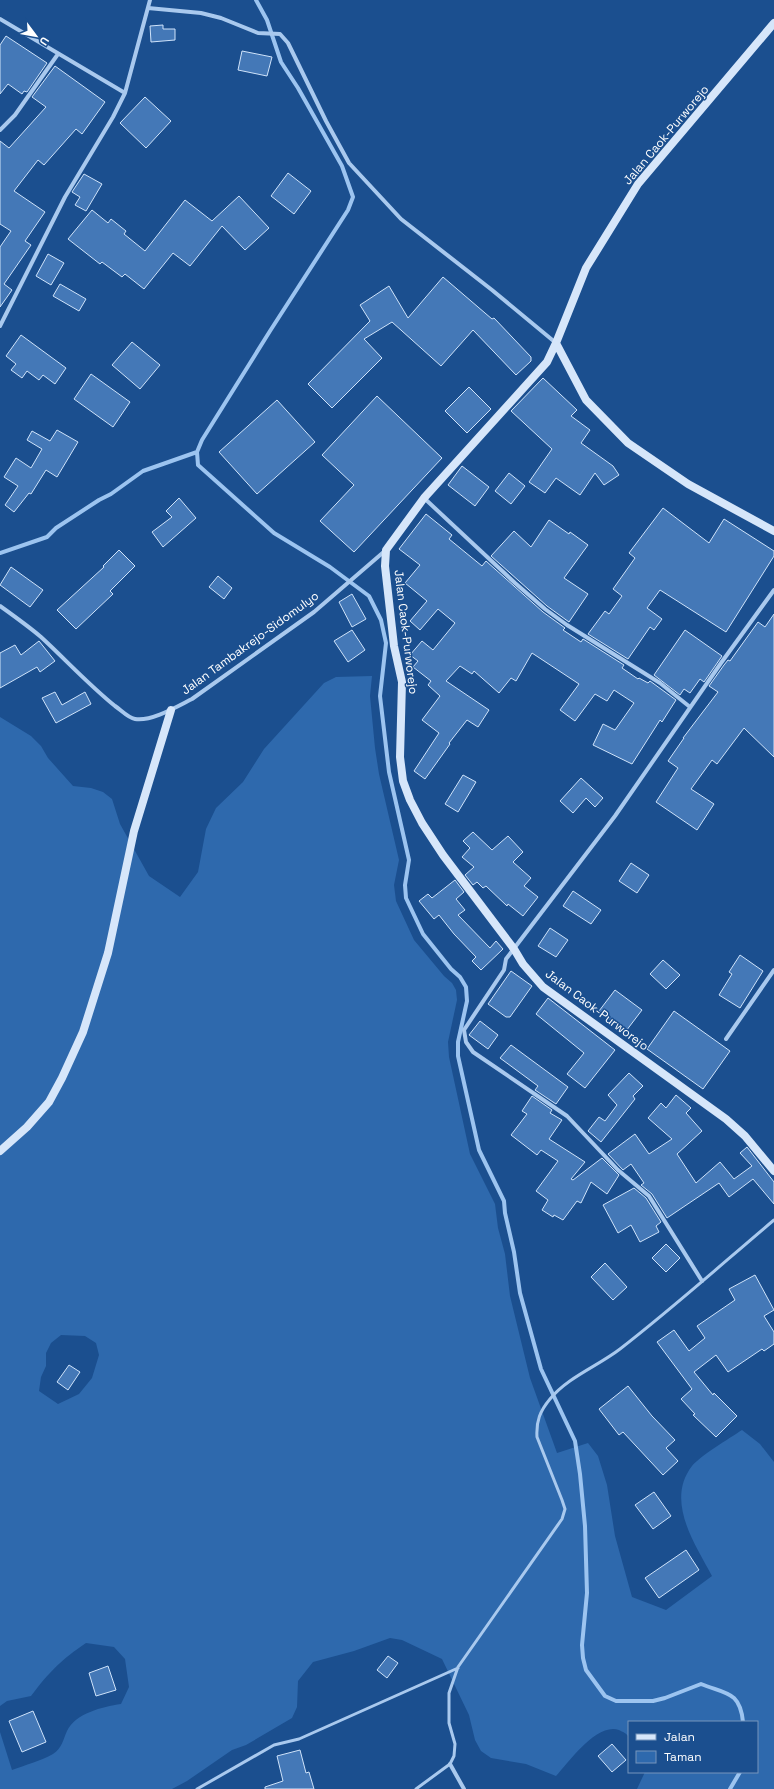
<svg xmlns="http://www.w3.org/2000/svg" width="774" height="1789" font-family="'Space Grotesk',sans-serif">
  <rect width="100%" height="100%" fill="#1b4f8f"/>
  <path fill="#2e69ad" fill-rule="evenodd" d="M372,676L370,696L375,748L379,774L399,860L394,885L396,901L414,940L444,976L452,983L456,990L457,1000L448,1042L449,1057L470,1154L495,1204L498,1228L505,1254L510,1296L530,1378L557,1453L588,1443L598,1456L607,1485L615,1536L632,1597L666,1610L712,1576C695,1544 665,1501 692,1466C700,1456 730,1438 742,1430L760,1444L774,1462V1789H637L645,1772H757V1722H629V1737C626,1733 623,1732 619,1730C597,1722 569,1762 556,1776L526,1764L491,1758L481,1751L475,1740L469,1715L442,1659L402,1640L390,1638L354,1651L313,1662L298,1681L297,1707L292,1718L246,1745L232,1750L187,1781L172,1789H0V1732L12,1770C25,1765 41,1761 53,1754C62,1748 63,1740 67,1731C76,1713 102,1707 121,1704L129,1687L125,1659L114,1647L86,1643C62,1659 49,1672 31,1696L7,1701L0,1706V717L31,736L41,746L48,758L73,786L91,788L103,792L112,799L120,824L149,876L180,897L198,872L206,829L216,808L243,782L264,749L324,683L336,677ZM61,1335L85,1336L96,1343L99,1355L92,1378L79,1394L58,1404L39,1391L41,1377L46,1366V1353L51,1343Z"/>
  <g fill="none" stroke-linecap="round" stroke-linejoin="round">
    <path stroke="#9cc4f0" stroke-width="4" d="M256,0L267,20L281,62L298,88L342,166L353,197L348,210L270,331L202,440L197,452L198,465L274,533L330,567L369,596L381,620L386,643L380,696L389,772L409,860L405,885L406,898L423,934L451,969L460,977L466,987L467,1001L458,1042V1056L479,1150L504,1201L505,1213L514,1252L520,1293L541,1369L575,1441L580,1474L585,1526L587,1593L582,1645L583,1658L586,1670L605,1696L616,1701H653L665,1698L701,1684C726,1694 740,1691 743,1722
      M0,553L47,537L56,528L99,500L111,494L143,471L197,452
      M730,1789L740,1772"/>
  </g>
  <path fill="#4478b7" stroke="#cfe3fa" d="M163,25V29H175V40L151,42L150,26Z
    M6,36L47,63L27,92L24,91L22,94L8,84L0,94V45Z
    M242,51L272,57L267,76L238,70Z
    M55,66L105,102L82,134L76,129L44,165L38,160L14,191L45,212L25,241L31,245L4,284L12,290L0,307V247L11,231L0,224V141L9,148L46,107L32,97Z
    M145,97L171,121L146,148L120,123Z
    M288,173L311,191L294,214L271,196Z
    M84,174L102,184L86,211L75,205L80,197L72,192Z
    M239,196L269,228L245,250L222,226L190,266L173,253L144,289L125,274L122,277L102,262L100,264L68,239L92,210L108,223L111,219L126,231L124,234L145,251L185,200L212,221Z
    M48,254L64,263L51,285L36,276Z
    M443,277L492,319L494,318L531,357V361L516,375L473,330L441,366L392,322L364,339L382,358L332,408L308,384L370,321L360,305L389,286L408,318Z
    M60,284L86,299L79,311L53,296Z
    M21,335L66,368L55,384L43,375L39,380L27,371L22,378L11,370L16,364L6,356Z
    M132,342L160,365L140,389L112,365Z
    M91,374L130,402L113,427L74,399Z
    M543,378L577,410L571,416L590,430L581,443L613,466L619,475L604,485L595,473L580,495L556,478L545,493L529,482L552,449L511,411Z
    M469,387L491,409L467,433L445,411Z
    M377,396L442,458L354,552L320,521L354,485L322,455Z
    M277,400L315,442L257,494L219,452Z
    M57,430L78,442L57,477L46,470L31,494L29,493L14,512L5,505L18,486L4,477L16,458L31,468L42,449L27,440L32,431L50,441Z
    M462,466L489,487L475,506L448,485Z
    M509,473L525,486L511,504L495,491Z
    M179,498L196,518L163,547L152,532L172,517L166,511Z
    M663,508L709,543L724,519L774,551V556L726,632L660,590L647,608L662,619L654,630L650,627L628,659L588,634L605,611L609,614L622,596L613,589L635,558L629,553Z
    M426,514L452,535L449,539L482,566L486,561L543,612L565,628L563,630L581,642L583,639L624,665L622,668L638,679L639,678L648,683L650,681L676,700L662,722L660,720L632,764L593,745L603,724L615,730L634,703L614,690L607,701L595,694L575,721L560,710L579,684L532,653L516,681L511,678L499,693L474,671L472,674L460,666L446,681L489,710L478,727L467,720L449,743L450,744L425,779L414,771L439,733L422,720L440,696L428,685L431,681L413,667L418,661L410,655L422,641L433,650L455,623L438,609L420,630L410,621L427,601L405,583L420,565L399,549Z
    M549,520L569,534L570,532L588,545L564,578L588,594L569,622L547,606L491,556L514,531L531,547Z
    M119,550L135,566L110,591L113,594L76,629L57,610L104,567L103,566Z
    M11,567L43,590L30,607L0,585Z
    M218,576L232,588L224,599L209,587Z
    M352,594L366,619L352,627L339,602Z
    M774,614V757L744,728L717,764L712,760L691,789L714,804L697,830L656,802L678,768L668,761L684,738H683L718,692L709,686L724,665L728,660L730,661L758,622L765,627Z
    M352,630L365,650L348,662L334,641Z
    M685,630L722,656L704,682L700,679L690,693L684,689L680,695L654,675Z
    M39,641L55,661L40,672L37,667L0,688V653L15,645L21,655Z
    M55,692L62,705L85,692L91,704L56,723L42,698Z
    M463,775L476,782L458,812L445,804Z
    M581,778L603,798L595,807L586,798L573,813L560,801Z
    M473,832L492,850L508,836L523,852L513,862L531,878L524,886L538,897L523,916L508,904L507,906L486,886L483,888L477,882L473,885L465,875L474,867L462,857L470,848L463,841Z
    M631,863L649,875L637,893L619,881Z
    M455,880L464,892L456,899L465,910L458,915L490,948L496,941L503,949L481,970L472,961L476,957L454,934L439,915L434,919L419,901L428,894L432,898Z
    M573,891L601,910L591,924L563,906Z
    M550,928L568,940L556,957L538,946Z
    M740,955L763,971L740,1008L719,995L732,974L729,972Z
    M663,960L680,975L666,989L650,974Z
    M511,971L532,986L510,1017H506L488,1004Z
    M615,990L642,1010L626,1031L599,1011Z
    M548,998L615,1050L585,1088L567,1074L584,1053L536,1014Z
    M674,1011L730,1051L703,1089L647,1049Z
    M480,1021L498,1035L488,1049L469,1035Z
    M511,1045L568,1087L556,1104L535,1090L538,1086L500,1058Z
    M629,1073L643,1086L633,1096L635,1099L601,1142L588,1131L599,1117L605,1121L617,1105L608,1095Z
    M676,1095L691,1108L686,1113L702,1131L677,1154L696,1183L720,1162L734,1179L752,1166L740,1153L747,1147L774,1182V1204L753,1179L729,1197L719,1183L667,1218L652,1194L641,1185L644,1183L631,1164L623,1170L608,1154L635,1134L649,1154L672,1139L648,1118L661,1103L666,1108Z
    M532,1096L552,1110L550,1113L562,1120L549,1139L585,1162L571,1179L573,1180L602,1158L619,1175L607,1194L591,1182L581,1203L577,1201L563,1220L554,1215L553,1217L542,1210L548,1200L536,1191L558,1161L541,1150L537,1155L511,1135L527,1114L522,1111Z
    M634,1188L646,1198L661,1222L656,1226L659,1232L640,1242L631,1225L618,1233L603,1205Z
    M666,1244L680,1258L666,1272L652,1258Z
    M605,1263L627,1287L613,1300L591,1277Z
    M755,1275L774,1310L764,1316L774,1332V1344L764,1351L762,1349L728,1372L716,1355L694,1372L713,1395L714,1393L737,1416L716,1437L693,1415L695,1414L681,1399L692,1389L657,1342L674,1330L689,1351L705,1338L697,1326L735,1300L729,1289Z
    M69,1365L80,1372L68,1390L57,1382Z
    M628,1386L652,1416L675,1440L666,1448L678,1461L663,1475L623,1432L619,1435L599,1409Z
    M654,1492L671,1516L653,1529L635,1505Z
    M686,1550L699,1570L659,1598L645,1578Z
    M388,1656L398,1663L387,1678L377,1670Z
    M108,1666L116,1690L96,1696L89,1673Z
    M33,1711L46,1742L22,1752L9,1721Z
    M612,1744L626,1760L612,1772L598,1756Z
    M300,1750L306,1773L309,1772L314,1789H265V1787L283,1781L277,1756Z"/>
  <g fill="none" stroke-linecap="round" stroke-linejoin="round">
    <path stroke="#a9c9ee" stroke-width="3" d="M197,1789L274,1745L299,1739L458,1668
      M416,1789L450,1764L454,1756L455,1744L449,1723V1693L458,1667L562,1519L565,1509L562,1500L537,1437C536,1421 540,1411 550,1399C568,1377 598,1366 620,1349C673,1308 723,1263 774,1220"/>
    <path stroke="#a9c9ee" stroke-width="4" d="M148,8L201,13L221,18L258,33L280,34L288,43L326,121L349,163L401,219L492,290L556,343
      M0,19L125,93
      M0,130L15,115L58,54
      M0,326L65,197L113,117L125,93L150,0
      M424,498L515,583L545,609L567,625L660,683L690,707
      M0,606C14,616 28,626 41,637C66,660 89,685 115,706C121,710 128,718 135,719C151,722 178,706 192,699L314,612L386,550
      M726,1039L774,970
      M702,1281L649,1196L618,1170L567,1116L473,1052L466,1042L464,1030L504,970L506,959L615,816L721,663L774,590
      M450,1764L464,1789"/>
    <path stroke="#d6e6fa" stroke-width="8" d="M774,23L638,184L586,268L556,343L547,362L424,498L386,550L385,566L394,646L402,682L400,757L403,781L410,800L422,823L443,855L514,949L523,964L543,987L726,1119L745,1136L774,1171
      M556,343L586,400L628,443L688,484L774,531
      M0,1151L27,1127L49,1102L62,1078L83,1032L108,953L134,831L171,710"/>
  </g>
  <g text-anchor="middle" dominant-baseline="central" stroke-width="3" stroke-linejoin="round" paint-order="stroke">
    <g font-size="12" fill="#fff" stroke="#1b4f8f">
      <text transform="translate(666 135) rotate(-50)">Jalan Caok-Purworejo</text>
      <text transform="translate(406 632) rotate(83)">Jalan Caok-Purworejo</text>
      <text transform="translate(250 643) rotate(-36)">Jalan Tambakrejo-Sidomulyo</text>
      <text transform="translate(597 1010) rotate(37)">Jalan Caok-Purworejo</text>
    </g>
  </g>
  <rect x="628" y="1721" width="130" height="52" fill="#1b4f8f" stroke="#7695bc"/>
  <rect x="636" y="1734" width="20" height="6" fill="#d6e6fa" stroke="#7695bc"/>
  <text x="664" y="1741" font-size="12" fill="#ffffff">Jalan</text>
  <rect x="636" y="1751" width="20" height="12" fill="#2e69ad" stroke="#7695bc"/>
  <text x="664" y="1761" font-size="12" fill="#ffffff">Taman</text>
  <g transform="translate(36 36) rotate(122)" stroke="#1b4f8f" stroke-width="3" paint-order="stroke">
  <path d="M0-3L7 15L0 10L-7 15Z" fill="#ffffff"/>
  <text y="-6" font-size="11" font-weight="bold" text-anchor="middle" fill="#ffffff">U</text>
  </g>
</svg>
